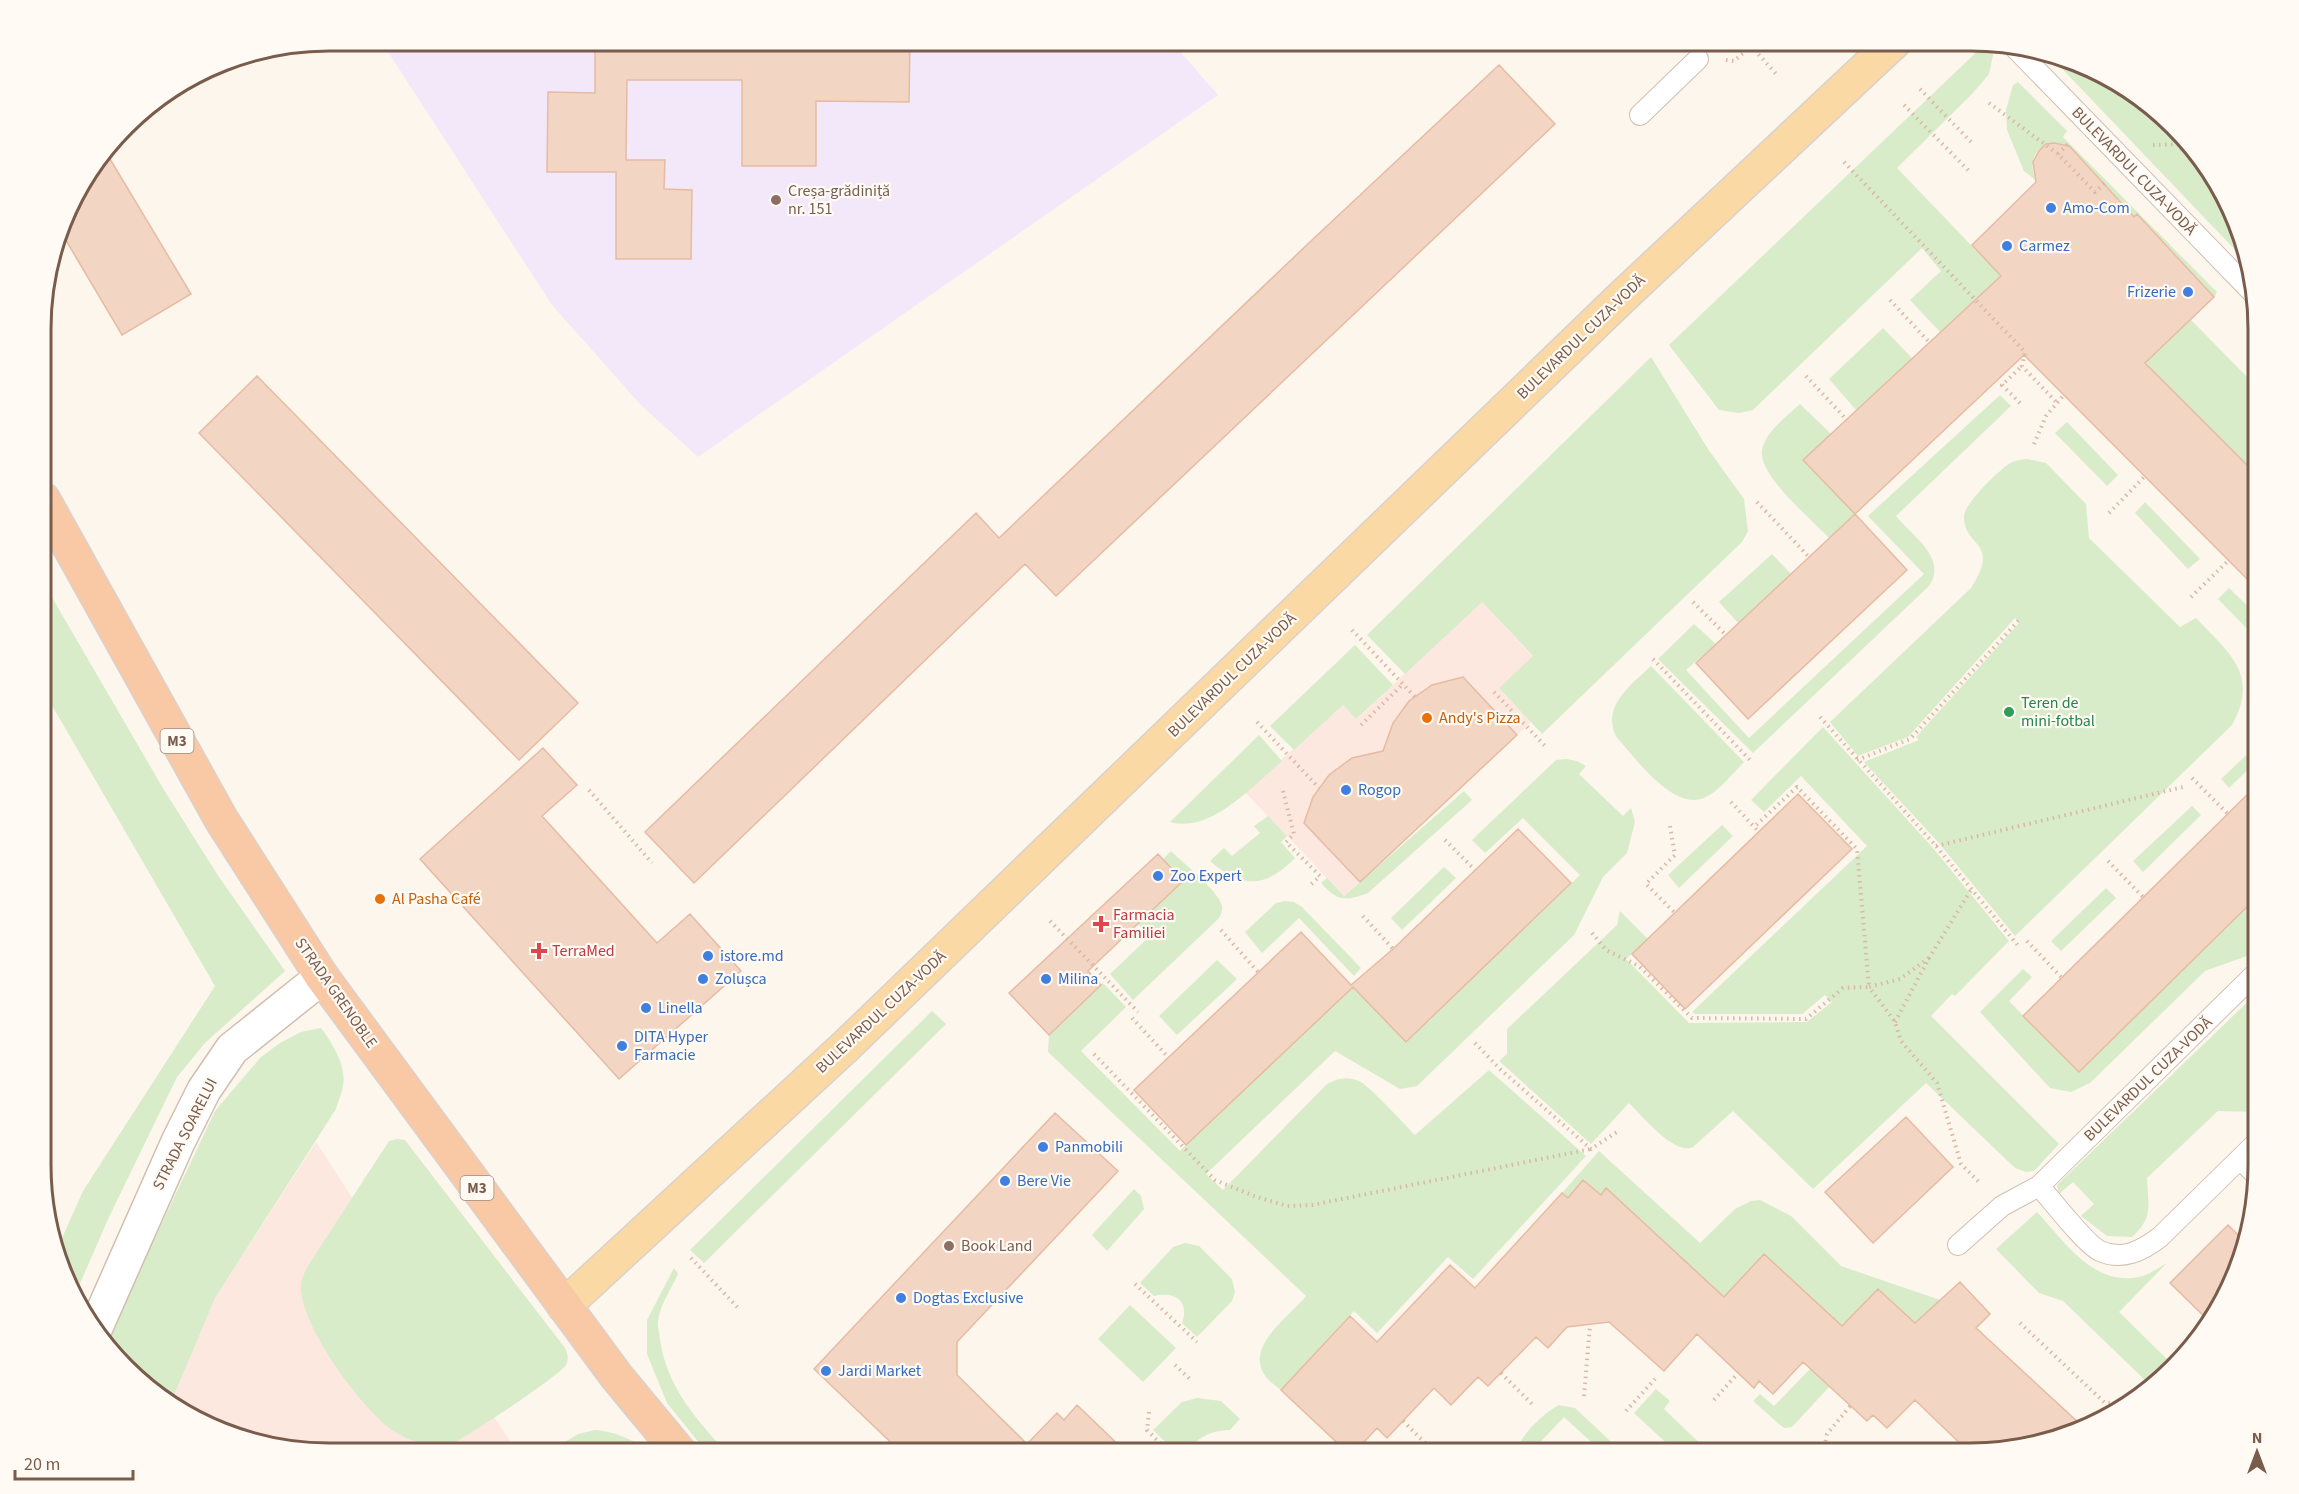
<svg xmlns="http://www.w3.org/2000/svg" width="2299" height="1494" font-family="'Source Sans 3',sans-serif">
  <rect width="100%" height="100%" fill="#fdf6ec"/>
  <path fill="#fde8e0" d="M1481,601L1533,657L1499,688L1531,722L1344,896L1245,792L1343,705L1357,719Z
    M316,1142L494,1417L518,1453H329L237,1438L170,1405L215,1298Z"/>
  <path fill="#f3e8fa" d="M381,41H1171L1218,95L698,457L640,404L552,305Z"/>
  <path fill="#d8ecc9" d="M1986,43L1988,44L1993,55L1989,74L1972,94L1897,168L2018,294L2094,265L2165,343L2190,319L2258,388V476L2082,299L2024,355L1974,301L1940,332L1910,300L1941,271L1922,248L1753,410L1739,413L1719,410L1669,345Z
    M2047,53L2062,56L2130,89L2220,185L2241,256Z
    M2018,82L2067,131L2063,137L2217,292L2214,297L2137,214L2129,221L2069,146C2044,137 2023,156 2037,181L2024,171L2007,130L2006,110L2013,85Z
    M1883,328L1912,358L1856,410L1829,379Z
    M1651,357L1708,449L1744,499L1748,531L1742,542L1542,734L1499,688L1533,656L1482,602L1405,674L1367,635Z
    M2000,395L2011,406L1896,516C1912,536 1948,558 1929,586L1753,753L1658,659L1694,624L1716,644L1686,670L1749,738L1924,574L1868,516Z
    M1800,404L1831,434L1804,460L1855,514L1829,538C1813,521 1757,474 1762,450C1766,431 1786,417 1800,404Z
    M2067,422L2118,475L2107,486L2055,433Z
    M2027,459L2046,463L2086,504L2089,538L2180,627L2196,618C2229,653 2260,674 2232,725L2015,936L1938,842L1864,762L1919,740L1916,737L2020,622L2015,618L1908,737L1858,756L1830,722L1971,588C2002,540 1963,548 1964,516C1965,503 1998,471 2009,464C2014,460 2021,460 2027,459Z
    M2145,502L2200,559L2188,569L2135,513Z
    M1772,554L1791,574L1738,623L1719,602Z
    M43,582L164,790L219,877L285,971L205,1043L177,1077L109,1217L75,1295L58,1247L83,1191L215,986L43,690Z
    M2229,588L2258,616V640L2218,599Z
    M1355,645L1393,685L1356,719L1343,705L1294,750L1270,726Z
    M1651,666L1744,762C1733,773 1720,790 1706,797C1674,813 1636,758 1617,738C1600,707 1631,685 1651,666Z
    M1823,727L1933,848L2009,941L1955,996L1952,994L1931,1016L2059,1144L2034,1171L2026,1172L2015,1168L1926,1083L1813,1189L1733,1111L1693,1147C1675,1156 1642,1116 1629,1103L1591,1144L1499,1061L1507,1054V1029L1617,925L1620,911L1648,939L1626,959L1689,1023L1807,1022L1832,1002L1825,995L1802,1014H1695L1692,1012L1867,846L1801,776L1764,812L1751,800Z
    M1259,735L1282,761C1254,785 1210,834 1170,822Z
    M2258,744V760L2229,788L2221,779Z
    M1566,759L1577,761L1586,766L1579,774L1623,816L1631,808L1635,822L1627,853L1603,877L1574,935L1417,1086L1400,1089L1335,1051L1206,1174L1223,1190L1327,1084C1338,1078 1347,1076 1359,1081C1370,1086 1404,1124 1415,1135L1489,1070L1586,1156L1473,1279L1448,1257L1377,1333L1354,1311L1281,1390C1275,1385 1267,1380 1264,1374C1246,1345 1290,1316 1306,1296L1048,1052L1049,1035L1103,983L1126,1007L1081,1051L1180,1151L1353,987L1407,1042L1580,875L1523,818L1485,853L1472,840L1556,760Z
    M1464,791L1472,800L1368,893C1345,902 1337,901 1321,883L1327,878L1344,896Z
    M2192,806L2201,815L2143,872L2133,861Z
    M1268,816L1287,836L1281,842L1295,858C1266,888 1242,889 1210,861L1224,848L1232,856L1260,833L1254,826Z
    M1722,825L1733,836L1679,888L1668,875Z
    M1171,851C1183,863 1219,891 1222,906C1223,914 1219,918 1214,923L1133,1000L1110,974L1150,936L1138,924L1179,884L1180,878L1163,859Z
    M1444,867L1456,878L1402,930L1391,918Z
    M2106,888L2116,898L2061,951L2051,941Z
    M2258,896V952L2205,971L2090,1083L2071,1092L2050,1088L1980,1012L2023,969L2032,977L2009,1001L2079,1072Z
    M1285,901L1294,902L1302,907L1361,968L1354,976L1299,918L1262,953L1245,932L1276,903Z
    M1217,960L1237,979L1177,1035L1159,1016Z
    M2258,992V1112L2218,1111L2147,1178C2148,1206 2154,1217 2132,1237L2107,1236L2081,1216L2094,1204L2073,1182L2059,1194L2057,1185Z
    M932,1011L946,1024L704,1263L690,1250Z
    M321,1028C332,1043 347,1066 343,1086C342,1093 338,1101 336,1109L215,1298L170,1405L107,1339L215,1111L261,1057L280,1043L301,1032Z
    M397,1139L405,1140L565,1348C568,1354 569,1359 566,1365C560,1375 466,1438 453,1443C447,1445 436,1445 430,1445C417,1443 398,1436 388,1427C358,1403 299,1324 301,1285C301,1278 306,1270 309,1264L389,1141Z
    M1599,1151L1700,1243L1735,1209L1751,1201L1760,1200L1791,1216L1841,1266L1940,1300L1982,1332L1916,1402L1912,1401L1952,1358L1878,1289L1812,1358L1699,1325L1721,1294L1607,1188L1601,1195L1583,1180L1568,1198L1562,1193Z
    M1134,1189L1141,1196L1144,1209L1107,1251L1092,1235Z
    M2037,1212C2064,1241 2093,1286 2138,1277C2147,1276 2158,1268 2167,1263L2119,1312L2170,1362L2148,1383L2063,1301L2039,1293L1996,1249Z
    M1185,1243L1199,1246L1232,1279L1235,1292L1232,1301L1197,1337L1182,1323C1190,1300 1174,1291 1154,1296L1140,1283L1173,1247Z
    M674,1268L678,1274C671,1289 660,1305 658,1321C657,1327 660,1334 660,1340C667,1387 696,1419 727,1453H708L704,1449L667,1403L647,1354V1320Z
    M1130,1305L1176,1348L1143,1382L1098,1339Z
    M1810,1369L1830,1386L1792,1427L1785,1428L1780,1425L1753,1401L1760,1394L1774,1406Z
    M1656,1389L1670,1401L1664,1409L1710,1453H1677L1634,1413Z
    M1197,1398L1221,1401L1240,1419L1230,1430C1209,1430 1198,1439 1183,1453H1177L1153,1430L1182,1402Z
    M1559,1405L1575,1408L1623,1453H1603L1564,1417L1530,1453H1515C1521,1435 1542,1414 1559,1405Z
    M595,1430C613,1431 638,1441 650,1453H547L578,1434Z"/>
  <path fill="#f3d5c3" stroke="#e6bba3" stroke-width="1.5" d="M595,40H910L909,102L816,101V166H742V80H627L626,160H665L664,189L692,190L691,259H616V172H547L548,92L595,93Z
    M1499,65L1555,124L1056,596L1025,564L694,883L645,832L976,513L999,538L1311,241Z
    M2054,143L2069,146L2074,151L2134,217L2137,214L2214,297L2145,363L2258,476V590L2024,355L1855,514L1803,460L2001,276L1972,245L2036,182L2033,162L2039,151L2046,144Z
    M107,154L191,294L122,335L61,232L70,201Z
    M257,376L578,703L519,760L199,433Z
    M1855,514L1907,570L1748,719L1696,663Z
    M1463,677L1517,735L1360,882L1304,823L1313,797L1329,775L1352,758L1383,751L1393,723L1409,701L1432,685Z
    M543,748L577,785L542,816L657,943L690,914L741,971L619,1079L420,859Z
    M2258,784V896L2079,1072L2023,1016Z
    M1798,794L1852,849L1685,1009L1632,954Z
    M1518,829L1571,883L1406,1042L1353,987L1186,1145L1134,1090L1301,932L1351,985L1393,949Z
    M1158,854L1183,881L1088,971L1101,985L1049,1035L1009,993Z
    M1055,1113L1118,1171L957,1342V1375L1027,1444L1057,1413L1064,1420L1077,1405L1127,1453H902L814,1369Z
    M1906,1117L1953,1167L1873,1243L1825,1192Z
    M1583,1180L1601,1195L1606,1188L1724,1297L1764,1254L1842,1326L1878,1289L1915,1323L1960,1282L1990,1314L1976,1328L2081,1425L1988,1453H1970L1915,1400L1887,1428L1873,1415L1867,1421L1803,1362L1773,1394L1759,1381L1754,1388L1697,1334L1664,1371L1609,1322L1567,1327L1548,1348L1536,1337L1488,1386L1478,1377L1451,1405L1434,1388L1387,1438L1377,1428L1354,1453H1348L1281,1390L1350,1316L1377,1342L1450,1265L1475,1288L1562,1193L1568,1198Z
    M2228,1225L2246,1243L2243,1257L2211,1323L2170,1283Z"/>
  <g fill="none" stroke-linecap="round" stroke-linejoin="round">
    <defs>
      <path id="service" d="M2015,48L2253,293
        M1640,115L1698,59
        M2240,1159L2258,1177
        M2039,1186C2051,1199 2086,1245 2100,1251C2122,1261 2142,1251 2160,1237L2258,1141
        M1958,1245L2002,1206L2039,1186L2258,971"/>
      <path id="tertiary" d="M96,1327L178,1142L204,1090L232,1049L322,977"/>
      <path id="primary" d="M564,1306L847,1045L1622,297L1895,41"/>
      <path id="trunk" d="M43,499L221,819L322,977L617,1377L680,1453"/>
    </defs>
    <use href="#service" stroke="#d1beb0" stroke-width="22"/>
    <use href="#tertiary" stroke="#d1beb0" stroke-width="36"/>
    <use href="#primary" stroke="#dad1cd" stroke-width="36"/>
    <use href="#trunk" stroke="#dad1cd" stroke-width="36"/>
    <path stroke="#d9b8a5" stroke-width="4" stroke-dasharray="1.5 4.5" stroke-linecap="butt" d="M1726,60L1734,61L1751,46L1778,76
      M2088,78L2095,72
      M1920,89L1972,143
      M1989,103L2058,154L2095,192L2105,183
      M1904,105L1969,171
      M2153,145L2182,144
      M2058,154L2068,144
      M1844,162L2025,352L2022,366L2057,403
      M1890,300L1929,342
      M1806,376L1847,420
      M2020,403L2002,385L2022,366
      M2034,444L2046,416L2064,395
      M1757,502L1809,557
      M2109,513L2145,476
      M2191,597L2229,560
      M1693,602L1726,635
      M1352,630L1415,697
      M1653,659L1751,761
      M2255,674L2258,673
      M1494,692L1545,746
      M2257,701H2258
      M1820,717L1936,846L2020,948
      M1257,722L1319,788
      M1361,725L1403,684
      M1857,760L1910,739L2019,620
      M2192,778L2228,814
      M589,790L652,863
      M1283,791L1294,834L1286,842L1320,876L1308,887
      M1731,802L1759,832
      M1670,826L1675,855L1646,884L1675,913
      M1445,840L1475,870
      M1936,846L2183,787
      M2108,861L2143,897
      M1363,916L1393,949
      M1050,921L1138,1012
      M1221,930L1258,972
      M1592,933L1606,950L1639,966L1692,1018L1806,1019L1843,988L1869,987L1857,849L1797,787L1754,827
      M2027,941L2061,977
      M1929,958L1900,979L1869,987L1895,1022L1901,1041L1937,1083L1961,1164L1981,1184
      M1132,1018L1168,1057
      M1895,1022L1929,958L1971,890
      M1475,1043L1500,1069L1591,1149L1620,1130
      M1094,1054L1215,1180L1254,1196L1287,1206L1312,1205L1591,1149
      M691,1258L739,1309
      M1135,1284L1197,1342
      M2020,1323L2105,1403H2112L2119,1410
      M1175,1365L1192,1381
      M1501,1373L1533,1405
      M1584,1396L1590,1325
      M1714,1400L1738,1373
      M1626,1411L1655,1379
      M1149,1412L1147,1430L1170,1453
      M1403,1421L1435,1453
      M1446,1445L1454,1453
      M1823,1453L1827,1434L1851,1405"/>
    <use href="#service" stroke="#fff" stroke-width="20"/>
    <use href="#tertiary" stroke="#fff" stroke-width="33"/>
    <use href="#primary" stroke="#fbd9a5" stroke-width="33"/>
    <use href="#trunk" stroke="#f9c8a4" stroke-width="33"/>
  </g>
  <g fill="#8d6e63" stroke="#fffaf3" stroke-width="2">
    <circle cx="776" cy="200" r="6"/>
    <circle cx="949" cy="1246" r="6"/>
  </g>
  <g fill="#3f7fe0" stroke="#fffaf3" stroke-width="2">
    <circle cx="2051" cy="208" r="6"/>
    <circle cx="2007" cy="246" r="6"/>
    <circle cx="2188" cy="292" r="6"/>
    <circle cx="1346" cy="790" r="6"/>
    <circle cx="1158" cy="876" r="6"/>
    <circle cx="708" cy="956" r="6"/>
    <circle cx="703" cy="979" r="6"/>
    <circle cx="1046" cy="979" r="6"/>
    <circle cx="646" cy="1008" r="6"/>
    <circle cx="622" cy="1046" r="6"/>
    <circle cx="1043" cy="1147" r="6"/>
    <circle cx="1005" cy="1181" r="6"/>
    <circle cx="901" cy="1298" r="6"/>
    <circle cx="826" cy="1371" r="6"/>
  </g>
  <circle fill="#2e9e5b" stroke="#fffaf3" stroke-width="2" cx="2009" cy="712" r="6"/>
  <g fill="#e8710a" stroke="#fffaf3" stroke-width="2">
    <circle cx="1427" cy="718" r="6"/>
    <circle cx="380" cy="899" r="6"/>
  </g>
  <g fill="#e0444e" stroke="#fffaf3" stroke-width="2">
    <path d="M1098 915h6v6h6v6h-6v6h-6v-6h-6v-6h6z"/>
    <path d="M536 942h6v6h6v6h-6v6h-6v-6h-6v-6h6z"/>
  </g>
  <g text-anchor="middle" dominant-baseline="central" stroke-width="4.5" stroke-linejoin="round" paint-order="stroke">
    <g fill="#fffaf3" stroke="#a28b7f" stroke-width="1.5">
      <rect x="160.5" y="729" width="33" height="24" rx="4.5"/>
      <rect x="460.5" y="1176" width="33" height="24" rx="4.5"/>
    </g>
    <g font-size="15" font-weight="bold" fill="#7a5c4d">
      <text x="177" y="741">M3</text>
      <text x="477" y="1188">M3</text>
    </g>
    <g font-size="16" fill="#7a5c4d" stroke="#fffaf3">
      <text transform="translate(2134 171) rotate(46)">BULEVARDUL CUZA-VODĂ</text>
      <text transform="translate(1581 337) rotate(-44)">BULEVARDUL CUZA-VODĂ</text>
      <text transform="translate(1232 675) rotate(-44)">BULEVARDUL CUZA-VODĂ</text>
      <text transform="translate(336 993) rotate(55)">STRADA GRENOBLE</text>
      <text transform="translate(881 1012) rotate(-43)">BULEVARDUL CUZA-VODĂ</text>
      <text transform="translate(2148 1079) rotate(-44)">BULEVARDUL CUZA-VODĂ</text>
      <text transform="translate(185 1134) rotate(-63)">STRADA SOARELUI</text>
    </g>
    <g font-size="16" fill="#785e54" stroke="#fffaf3" text-anchor="start">
      <text x="788" y="191">Creșa-grădiniță<tspan x="788" dy="18">nr. 151</tspan></text>
      <text x="961" y="1246">Book Land</text>
    </g>
    <g font-size="16" fill="#366cbe" stroke="#fffaf3" text-anchor="start">
      <text x="2063" y="208">Amo-Com</text>
      <text x="2019" y="246">Carmez</text>
      <text x="2176" y="292" text-anchor="end">Frizerie</text>
      <text x="1358" y="790">Rogop</text>
      <text x="1170" y="876">Zoo Expert</text>
      <text x="720" y="956">istore.md</text>
      <text x="715" y="979">Zolușca</text>
      <text x="1058" y="979">Milina</text>
      <text x="658" y="1008">Linella</text>
      <text x="634" y="1037">DITA Hyper<tspan x="634" dy="18">Farmacie</tspan></text>
      <text x="1055" y="1147">Panmobili</text>
      <text x="1017" y="1181">Bere Vie</text>
      <text x="913" y="1298">Dogtas Exclusive</text>
      <text x="838" y="1371">Jardi Market</text>
    </g>
    <g font-size="16" fill="#27864d" stroke="#fffaf3" text-anchor="start">
      <text x="2021" y="703">Teren de<tspan x="2021" dy="18">mini-fotbal</tspan></text>
    </g>
    <g font-size="16" fill="#c56008" stroke="#fffaf3" text-anchor="start">
      <text x="1439" y="718">Andy's Pizza</text>
      <text x="392" y="899">Al Pasha Café</text>
    </g>
    <g font-size="16" fill="#be3a42" stroke="#fffaf3" text-anchor="start">
      <text x="1113" y="915">Farmacia<tspan x="1113" dy="18">Familiei</tspan></text>
      <text x="552" y="951">TerraMed</text>
    </g>
  </g>
  <path d="M0 0H2299V1494H0ZM329 51H1970A278 278 0 0 1 2248 329V1165A278 278 0 0 1 1970 1443H329A278 278 0 0 1 51 1165V329A278 278 0 0 1 329 51Z" fill="#fffaf3" fill-rule="evenodd"/>
  <path fill="none" stroke="#7a5c4d" stroke-width="3" d="M329 51H1970A278 278 0 0 1 2248 329V1165A278 278 0 0 1 1970 1443H329A278 278 0 0 1 51 1165V329A278 278 0 0 1 329 51Z"/>
  <g transform="translate(2257 1452)" stroke="#fffaf3" stroke-width="4.5" paint-order="stroke">
  <path d="M0-4.5L10 22L0 15L-10 22Z" fill="#7a5c4d"/>
  <text y="-9" font-size="16" font-weight="bold" text-anchor="middle" fill="#7a5c4d">N</text>
  </g>
  <path d="M15 1470v9h118v-9" fill="none" stroke="#7a5c4d" stroke-width="3"/>
  <text x="24" y="1470" font-size="18" fill="#7a5c4d" stroke="#fffaf3" stroke-width="4.5" paint-order="stroke">20 m</text>
</svg>
